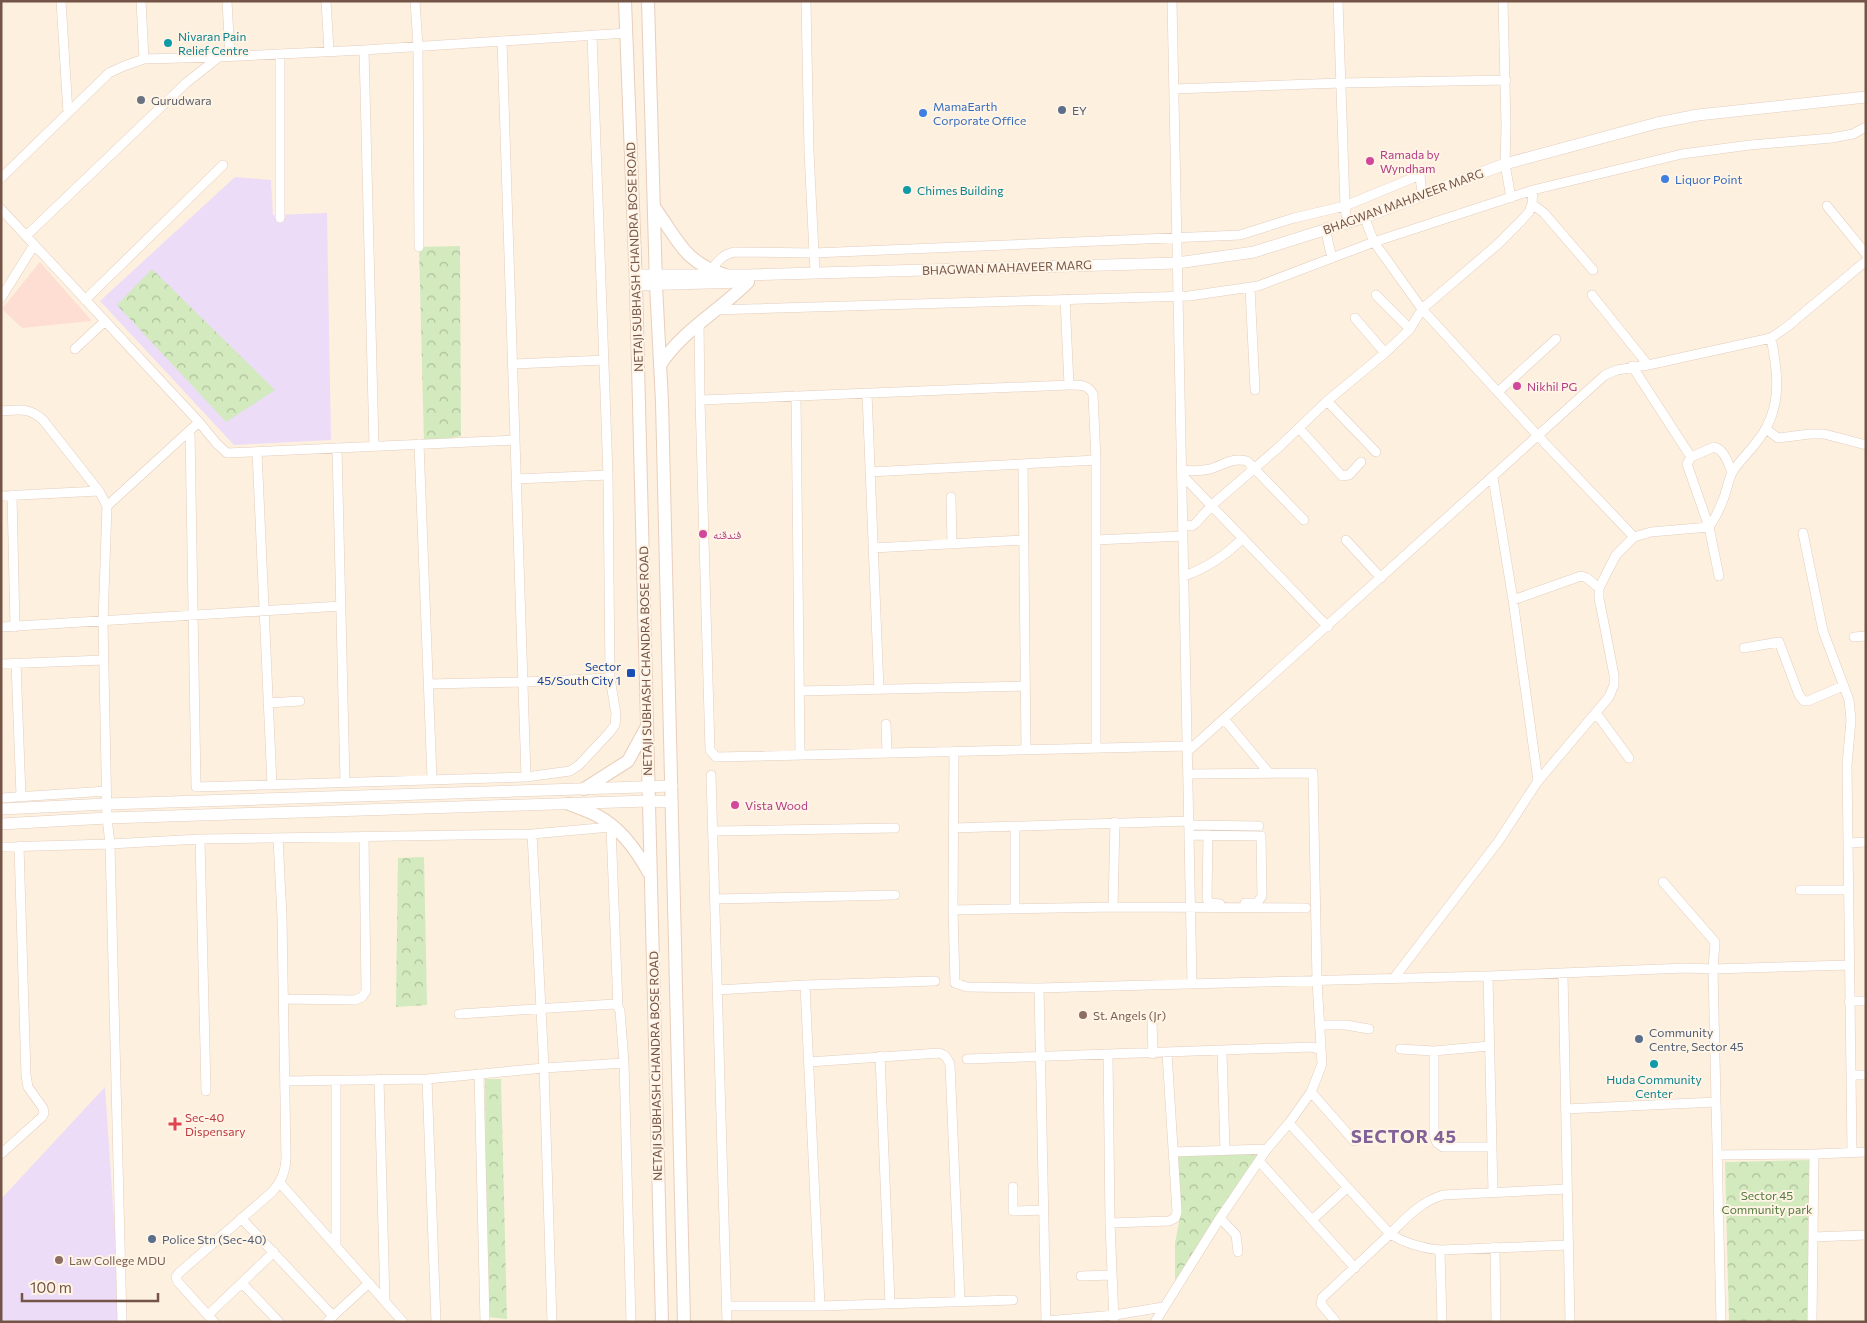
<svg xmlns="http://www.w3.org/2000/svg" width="1867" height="1323" font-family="Commissioner,'Noto Naskh Arabic',sans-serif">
  <defs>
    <pattern id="park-crowns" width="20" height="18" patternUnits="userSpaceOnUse" patternTransform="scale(1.25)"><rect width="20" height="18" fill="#d2eabe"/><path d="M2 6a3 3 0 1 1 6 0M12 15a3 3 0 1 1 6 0" fill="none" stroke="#afc09c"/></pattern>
  </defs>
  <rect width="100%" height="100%" fill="#fdf0df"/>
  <path fill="#feddd2" d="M40,262L91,320V321L22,328L2,309Z"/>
  <path fill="#eddcf8" d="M235,177L271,180L273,215L327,213L331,440L234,445L100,301Z
    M105,1087L121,1322H1V1199Z"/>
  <path fill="url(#park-crowns)" d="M460,246L461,436L424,444L419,247Z
    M152,269L275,390L226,422L117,305Z
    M424,857L427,1005L396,1007L398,858Z
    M485,1079H501L507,1319L487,1317Z
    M1262,1151L1175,1284V1243L1179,1222L1175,1154Z
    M1809,1160L1808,1322H1729L1725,1162Z"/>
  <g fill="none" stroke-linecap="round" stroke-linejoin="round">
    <defs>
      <path id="minor" d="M61,1L68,113
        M141,1L144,59
        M227,1L230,56
        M326,1L329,51
        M415,1L418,46L419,247
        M806,1L809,152L815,273
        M1172,1L1192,983
        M1338,1L1345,206L1347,223
        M1503,1L1506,126L1505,164L1511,198
        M502,41L526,777L570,771L579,765L609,733L615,725L616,714L610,678L608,475L592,35
        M364,50L374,446
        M1174,89L1341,83L1506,80
        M1,178L109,73L124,66L144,59L219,57L364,50L627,33
        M1532,204L1544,213L1593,270
        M1827,206L1866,254
        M1,209L199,422L217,444L227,453L515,440
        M280,218V54
        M1367,224L1374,242L1422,309L1538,436L1634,537
        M26,236L186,83L219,57
        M1327,237L1332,258
        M711,270C718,261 723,254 735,252L814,253L1240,235L1294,218L1345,206L1420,175L1422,195
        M1250,288L1255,390
        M1376,295L1410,329
        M1592,295L1648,365
        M1,298L34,245
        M1065,299L1069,385
        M85,300L223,165
        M715,310L1189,296L1258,286L1374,242L1533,190L1682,154L1750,145L1832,138L1853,134L1866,127
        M1355,318L1385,353
        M699,323L700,400L710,750L716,757L1188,746
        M75,349L105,321
        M514,364L604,360
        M1632,366L1691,457
        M1498,392L1556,339
        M867,393L879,690
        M796,396L800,755
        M700,400L1069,385C1080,385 1087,384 1093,394L1096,460V748
        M1327,401L1385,353L1410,329L1422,309L1498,244L1521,221L1529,212L1532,204L1533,190
        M1,411C19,410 29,407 43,420L99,491L107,506
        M1299,428L1342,476L1349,475L1361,462
        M1766,429L1778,438L1810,434H1824L1866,445
        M190,431L196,787L526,777
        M419,444L432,779
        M337,448L345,782
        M257,452L272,785
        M1023,464L1026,749
        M1182,470C1191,471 1201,471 1210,469C1224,465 1232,457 1247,461L1304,520
        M870,472L1096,460
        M1182,475L1328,627
        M1493,478L1513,600L1538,781
        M516,479L608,475
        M12,495L15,627
        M1,496L99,491
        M951,497L952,544
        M1183,525L1192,526L1196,523L1212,505L1278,448L1327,401L1376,452
        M1803,533L1823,631L1849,700L1851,720L1847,765L1852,1152
        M1096,540L1183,536
        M1346,540L1381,578
        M873,548L1024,540
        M1184,576C1207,568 1226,555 1243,538
        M1719,576L1709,527L1687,464L1691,457L1714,447C1724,449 1728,463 1732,472
        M1513,600L1581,576L1587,578L1599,588
        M1,627L341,606
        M1854,637L1866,636
        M1744,648L1779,642L1799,695L1804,701H1808L1843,686
        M16,663L21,796
        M1,664L104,660
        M428,684L523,682L610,678
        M799,691L1025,686
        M268,703L300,701
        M1596,713L1629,758
        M1224,719L1269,773
        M886,724L887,753
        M954,751L953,910L955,983L967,987L1039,988L1488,976L1686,968L1713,969L1849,965
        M1187,752L1605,375L1617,370L1648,365L1771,338L1788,326L1866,261
        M711,775L727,1322
        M1,798L107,791
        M1189,825L1259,826
        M954,828L1189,821
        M713,831L895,828
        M532,834L544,1068L552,1322
        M1189,835L1261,836L1262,896L1257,903H1245
        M1208,835L1207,899L1210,903L1220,904
        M200,839L206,1091
        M1849,843L1866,842
        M1,847L110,844L200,839L532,834L611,827L618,1007
        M1663,882L1715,942L1713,969L1721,1322
        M1800,890H1849
        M715,899L895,895
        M1113,907L1115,822
        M1015,909V827
        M953,910L1113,907L1306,908
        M1563,973L1570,1322
        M1488,976L1493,1192
        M1394,978L1498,842L1538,781L1609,697L1614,685V675L1599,598V588L1616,555L1634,537L1651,532L1709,527C1715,519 1719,510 1723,500C1727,491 1728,479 1733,471C1743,456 1758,444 1766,428C1782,399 1777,368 1771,338
        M805,985L820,1306
        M1039,988L1046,1322
        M717,990L805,985L935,981
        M283,999L355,1000L362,997L366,991L364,837
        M1849,1001H1866
        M1152,1021L1153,1054
        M1319,1025H1346L1369,1029
        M1400,1049L1434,1051L1489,1046
        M1434,1051V1136L1437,1143L1443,1147H1491
        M1222,1052L1225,1150
        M1108,1055L1110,1223L1114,1322
        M880,1056L890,1304
        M967,1059L1311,1047L1320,1049
        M809,1062L939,1053C946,1055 947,1058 950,1064L960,1301
        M624,1063L631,1322
        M479,1074L485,1322
        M1851,1075H1866
        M379,1079L385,1302
        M427,1079L436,1322
        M285,1081L427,1079L544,1068L624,1063L620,1011L618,1007L614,1004L459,1014
        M1311,1092L1354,1141
        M1565,1109L1716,1102
        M1289,1123L1390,1234C1406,1218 1420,1202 1443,1195L1567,1189
        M1173,1152L1267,1149
        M1,1154L42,1117L44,1113L43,1108L28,1087L26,1075L19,846
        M1717,1155L1814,1154L1866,1152
        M1259,1161L1355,1268
        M280,1183L403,1322
        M1013,1187V1211L1043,1210
        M241,1218L333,1316L327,1322
        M1220,1218L1236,1235L1238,1252
        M1312,1220L1347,1188
        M1110,1223L1169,1221L1175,1218L1177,1212L1167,1053
        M1813,1237L1866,1235
        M336,1246V1081
        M1495,1247L1496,1322
        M1440,1250L1442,1322
        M1081,1276L1112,1275
        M242,1283L279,1322
        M727,1306H820L1013,1300
        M208,1315L274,1252
        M333,1316L369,1283
        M1046,1321L1115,1315L1163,1307
        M122,1322L110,844L107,818L103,622L107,506L199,422
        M214,1322L178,1282L176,1277L179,1273L272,1192C281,1182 285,1173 286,1159L282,917L278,838
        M1155,1322L1220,1218L1267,1149L1289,1123L1311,1092L1322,1064L1317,981L1313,773L1188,774
        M1336,1322L1321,1304L1322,1298L1390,1234C1406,1244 1421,1248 1440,1250L1568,1245
        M1812,1322L1814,1154"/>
      <path id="tertiary" d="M635,275H748L1177,263L1254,252L1365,217L1505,164L1657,123L1698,115L1866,97
        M636,285L744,282
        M1,809L107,804L672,786
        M1,824L107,818L648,801L672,802"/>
      <path id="secondary" d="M625,1L636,285L662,1322
        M648,1L656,285L662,402L684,1322
        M654,207C678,239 683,262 725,275
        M660,365C683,330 719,311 748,282
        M584,789L628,761L646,728
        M569,804C579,808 589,811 598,816C621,828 637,851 649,873"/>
    </defs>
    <use href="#minor" stroke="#e3cdbe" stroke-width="10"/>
    <use href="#tertiary" stroke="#e3cdbe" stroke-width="12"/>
    <use href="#secondary" stroke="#e8cebb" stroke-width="14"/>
    <use href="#minor" stroke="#fff" stroke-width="9"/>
    <use href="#tertiary" stroke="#fff" stroke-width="11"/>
    <use href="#secondary" stroke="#fff" stroke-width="12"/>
  </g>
  <g fill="#0f9aa8" stroke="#fff4e5" stroke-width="2">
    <circle cx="168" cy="43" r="5"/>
    <circle cx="907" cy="190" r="5"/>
    <circle cx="1654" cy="1064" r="5"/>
  </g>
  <circle fill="#6b7280" stroke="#fff4e5" stroke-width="2" cx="141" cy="100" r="5"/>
  <g fill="#5c6f8a" stroke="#fff4e5" stroke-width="2">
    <circle cx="1062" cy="110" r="5"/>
    <circle cx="1639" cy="1039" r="5"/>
    <circle cx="152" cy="1239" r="5"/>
  </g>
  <g fill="#3f7fe0" stroke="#fff4e5" stroke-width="2">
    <circle cx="923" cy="113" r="5"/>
    <circle cx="1665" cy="179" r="5"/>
  </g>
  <g fill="#d1479c" stroke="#fff4e5" stroke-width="2">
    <circle cx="1370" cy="161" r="5"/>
    <circle cx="1517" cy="386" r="5"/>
    <circle cx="703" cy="534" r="5"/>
    <circle cx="735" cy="805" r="5"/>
  </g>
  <rect fill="#1a4fb4" stroke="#fff4e5" stroke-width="2" x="626" y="668" width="10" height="10" rx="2.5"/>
  <g fill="#8d6e63" stroke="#fff4e5" stroke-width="2">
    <circle cx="1083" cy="1015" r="5"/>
    <circle cx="59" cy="1260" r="5"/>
  </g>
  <path fill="#e0444e" stroke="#fff4e5" stroke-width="2" d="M172.5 1116.5h5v5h5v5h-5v5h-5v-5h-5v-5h5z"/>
  <g text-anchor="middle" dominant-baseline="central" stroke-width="4" stroke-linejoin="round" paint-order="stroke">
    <g font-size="12" fill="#0d838f" stroke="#fff4e5" text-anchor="start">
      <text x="178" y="36">Nivaran Pain<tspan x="178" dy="14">Relief Centre</tspan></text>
      <text x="917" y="190">Chimes Building</text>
      <text x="1654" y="1079" text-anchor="middle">Huda Community<tspan x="1654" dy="14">Center</tspan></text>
    </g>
    <g font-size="12" fill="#5b616d" stroke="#fff4e5" text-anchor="start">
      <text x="151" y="100">Gurudwara</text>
    </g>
    <g font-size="12" fill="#366cbe" stroke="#fff4e5" text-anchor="start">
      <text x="933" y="106">MamaEarth<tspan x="933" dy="14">Corporate Office</tspan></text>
      <text x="1675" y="179">Liquor Point</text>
    </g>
    <g font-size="12" fill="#4e5e75" stroke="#fff4e5" text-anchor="start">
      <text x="1072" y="110">EY</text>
      <text x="1649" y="1032">Community<tspan x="1649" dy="14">Centre, Sector 45</tspan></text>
      <text x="162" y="1239">Police Stn (Sec-40)</text>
    </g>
    <g font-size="12" fill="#b23c85" stroke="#fff4e5" text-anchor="start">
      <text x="1380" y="154">Ramada by<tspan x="1380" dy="14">Wyndham</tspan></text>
      <text x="1527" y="386">Nikhil PG</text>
      <text x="713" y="534">فندقنه</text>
      <text x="745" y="805">Vista Wood</text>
    </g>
    <g font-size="12" fill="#735446" stroke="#fff4e5">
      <text transform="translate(1403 201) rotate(-20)">BHAGWAN MAHAVEER MARG</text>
      <text transform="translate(634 257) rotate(-92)">NETAJI SUBHASH CHANDRA BOSE ROAD</text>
      <text transform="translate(1007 267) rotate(-2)">BHAGWAN MAHAVEER MARG</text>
      <text transform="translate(645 661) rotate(-91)">NETAJI SUBHASH CHANDRA BOSE ROAD</text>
      <text transform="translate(655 1066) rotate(-91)">NETAJI SUBHASH CHANDRA BOSE ROAD</text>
    </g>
    <g font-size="12" fill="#164399" stroke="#fff4e5" text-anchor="end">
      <text x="621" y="666">Sector<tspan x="621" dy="14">45/South City 1</tspan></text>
    </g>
    <g font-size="12" fill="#785e54" stroke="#fff4e5" text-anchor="start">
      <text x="1093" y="1015">St. Angels (Jr)</text>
      <text x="69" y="1260">Law College MDU</text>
    </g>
    <g font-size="12" fill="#be3a42" stroke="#fff4e5" text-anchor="start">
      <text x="185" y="1117">Sec-40<tspan x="185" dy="14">Dispensary</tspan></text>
    </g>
    <g font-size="12" fill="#53793e" stroke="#fff4e5">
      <text x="1767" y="1195">Sector 45<tspan x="1767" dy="14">Community park</tspan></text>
    </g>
    <g font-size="18" font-weight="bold" letter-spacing="1" fill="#826197" stroke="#fff4e5">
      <text x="1404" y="1136">SECTOR 45</text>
    </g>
  </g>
  <rect width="1867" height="1323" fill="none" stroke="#735446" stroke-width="5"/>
  <path d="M22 1293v8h136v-8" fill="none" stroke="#735446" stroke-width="2.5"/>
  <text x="30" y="1293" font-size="15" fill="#735446" stroke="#fff4e5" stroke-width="4" paint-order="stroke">100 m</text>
</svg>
